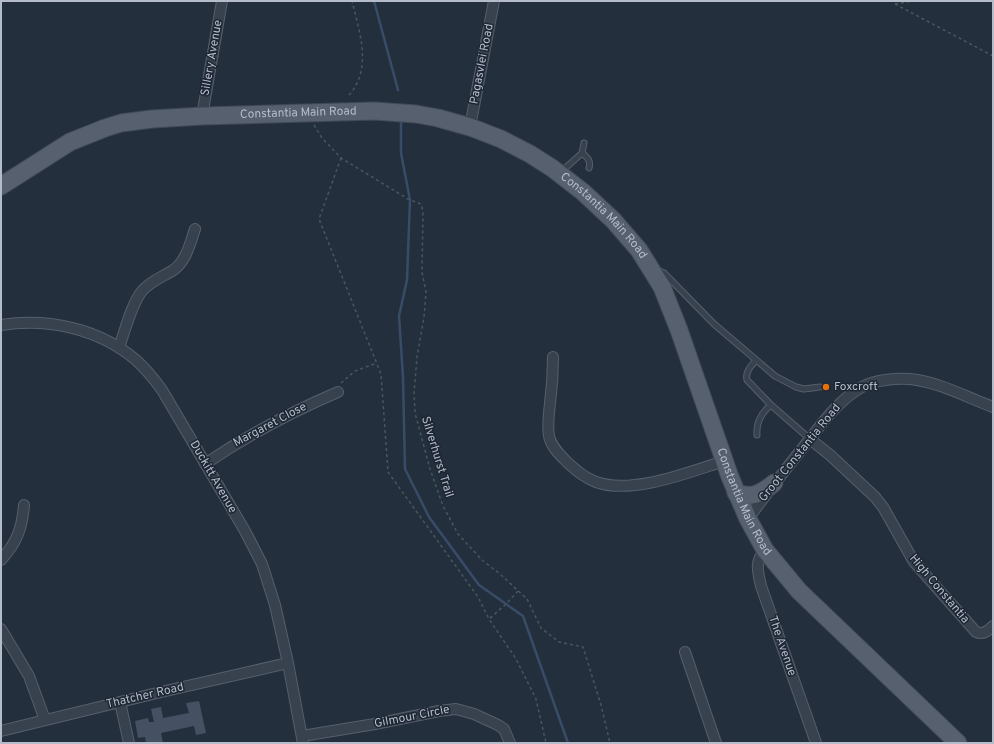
<svg xmlns="http://www.w3.org/2000/svg" width="994" height="744" font-family="Overpass,sans-serif">
  <rect width="100%" height="100%" fill="#242f3e"/>
  <g fill="none" stroke-linecap="round" stroke-linejoin="round">
    <path stroke="#394c67" stroke-width="2.5" d="M374,1L398,90
      M401,122V153L410,200L407,280L399,316L403,377L405,469L429,517L479,585L523,616L568,743"/>
  </g>
  <path fill="#455162" d="M199,701L206,733L196,735L194,726L161,733L163,743H146L145,737L138,738L135,721L148,718L149,722H154L151,709L161,707L163,718L189,713L186,703Z"/>
  <g fill="none" stroke-linecap="round" stroke-linejoin="round">
    <defs>
      <path id="lane" d="M582,153C588,158 591,161 589,168
        M561,172L582,153L584,143
        M657,270L664,273L714,324L775,376L796,387L804,389L820,387
        M756,360C751,366 745,372 747,380L771,405L810,439
        M757,435C756,422 761,413 771,405"/>
      <path id="street" d="M202,116L222,1
        M470,127L494,1
        M1,325C48,318 98,328 136,360C146,369 154,379 162,390L245,531L262,564L275,605L288,663L303,743
        M119,348C124,333 132,303 142,291C151,281 160,278 172,271C186,262 190,244 195,229
        M553,357C553,372 552,388 550,403C549,414 547,426 549,436C551,447 561,456 568,463C577,471 585,478 596,482C632,495 689,472 724,461
        M810,439L830,455L875,497L883,507L914,562L976,632C983,635 988,631 993,626
        M205,464C248,435 291,412 338,392
        M748,519C766,494 786,469 805,445C822,424 838,400 862,387C875,380 895,378 910,379C939,382 966,397 993,407
        M765,550C754,563 758,571 761,586L816,743
        M1,560C17,542 22,529 24,505
        M1,629L29,676L45,720
        M685,652L716,743
        M120,702L129,743
        M1,731L161,692L288,663
        M302,736L375,724L439,711L456,709L474,714L498,725L504,729L510,743"/>
      <g id="primary">
        <path id="s1" d="M1,186L70,142L105,128L121,123L152,119L202,116L374,111L416,114L438,118L470,127L501,139L530,154L552,168L583,192L613,220L639,250L662,287L679,330L730,477L748,519L765,550L799,591L958,743"/>
        <path d="M736,493C752,499 762,493 774,483"/>
      </g>
    </defs>
    <use href="#lane" stroke="#565f6c" stroke-width="7"/>
    <use href="#street" stroke="#565f6c" stroke-width="12"/>
    <use href="#primary" stroke="#414a57" stroke-width="19"/>
    <path stroke="#44595c" stroke-width="1.5" stroke-dasharray="3 3" stroke-linecap="butt" d="M895,4L993,56
      M895,4L912,1
      M349,95C373,68 359,31 352,1
      M314,125L322,138L341,158L408,199L421,204L423,211L422,272L426,292L424,317L417,357L414,393L415,413L430,469L443,506L458,534L482,560L500,574L527,599L541,628L559,642L583,647L601,705L610,743
      M341,158L319,219L381,374L388,472L478,597L489,619
      M341,383L355,371L377,363
      M518,591L506,604L489,619L516,659L536,699L546,743"/>
    <use href="#lane" stroke="#38414e" stroke-width="5"/>
    <use href="#street" stroke="#38414e" stroke-width="10"/>
    <use href="#primary" stroke="#56606e" stroke-width="17"/>
  </g>
  <circle fill="#e8710a" stroke="#1d2633" stroke-width="1.5" cx="826" cy="387" r="4"/>
  <g text-anchor="middle" dominant-baseline="central" stroke-width="3" stroke-linejoin="round" paint-order="stroke">
    <g font-size="12" fill="#b4bcc9" stroke="#1d2633">
      <text transform="translate(212 58) rotate(-80)">Sillery Avenue</text>
      <text transform="translate(482 64) rotate(-79)">Pagasvlei Road</text>
      <text stroke="none"><textPath href="#s1" startOffset="314">Constantia Main Road</textPath></text>
      <text stroke="none"><textPath href="#s1" startOffset="650">Constantia Main Road</textPath></text>
      <text transform="translate(270 425) rotate(-28)">Margaret Close</text>
      <text transform="translate(800 453) rotate(-51)">Groot Constantia Road</text>
      <text transform="translate(437 457) rotate(73)">Silverhurst Trail</text>
      <text transform="translate(213 477) rotate(60)">Duckitt Avenue</text>
      <text stroke="none"><textPath href="#s1" startOffset="973">Constantia Main Road</textPath></text>
      <text transform="translate(939 589) rotate(50)">High Constantia</text>
      <text transform="translate(782 646) rotate(71)">The Avenue</text>
      <text transform="translate(145 696) rotate(-13)">Thatcher Road</text>
      <text transform="translate(412 717) rotate(-11)">Gilmour Circle</text>
    </g>
    <g font-size="12" fill="#b4bcc9" stroke="#1d2633" text-anchor="start">
      <text x="834" y="387">Foxcroft</text>
    </g>
  </g>
  <rect width="994" height="744" fill="none" stroke="#b4bcc9" stroke-width="4"/>
</svg>
